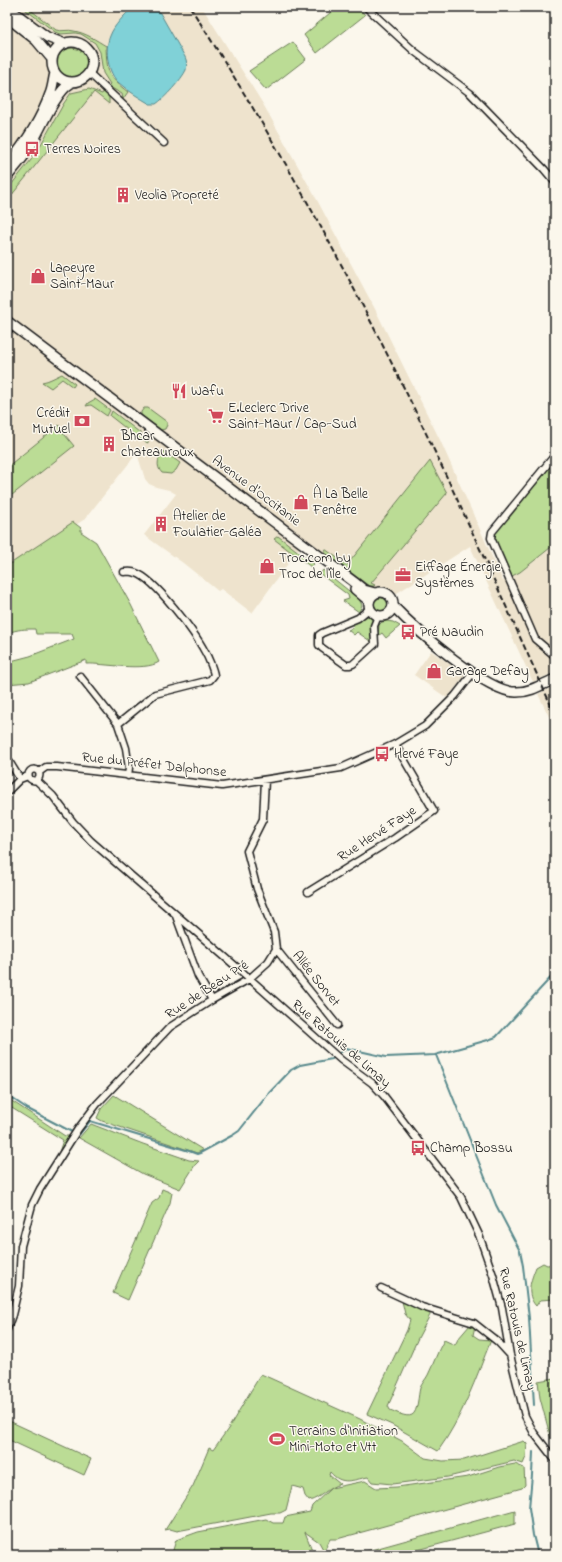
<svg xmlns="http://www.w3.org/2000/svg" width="562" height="1562" font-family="'Indie Flower',sans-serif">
  <rect width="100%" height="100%" fill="#fbf7ec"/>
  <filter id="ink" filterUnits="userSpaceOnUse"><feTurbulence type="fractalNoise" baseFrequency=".025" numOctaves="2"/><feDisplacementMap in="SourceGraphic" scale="8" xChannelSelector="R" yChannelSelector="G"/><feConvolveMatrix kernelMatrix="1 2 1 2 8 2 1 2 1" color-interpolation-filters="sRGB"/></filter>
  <g filter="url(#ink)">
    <path fill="#eee3cd" d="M7,7H202L263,104L317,200L375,309L440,440L503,581L520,572L555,544V672L533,682L470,546L397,593L369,586L306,539L252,613L221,589L218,591L183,563L144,535L176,494L169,490L156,487L149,484L145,479L137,453L85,519L9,568L7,566Z
      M431,651L466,675L447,698L414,675Z
      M553,687L555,691V729L538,694Z"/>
    <path fill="#bbdc95" stroke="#6c7c58" d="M22,7H27L56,30C62,32 68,29 74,31C86,33 96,40 106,46C107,71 107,76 128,92L123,99L122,94L108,86L110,84L103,73L100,52L95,43L81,34L75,33L60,34L55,32Z
      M337,7H358L365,15L317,53L304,35Z
      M293,42L306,59L266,90L249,71Z
      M57 63a15 15 0 1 1 30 0a15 15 0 1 1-30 0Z
      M89,89L102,94L104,91L109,94V104L94,92L7,201V190L35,155L64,103L71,93Z
      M62,374L75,384L73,387L62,379L51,388L42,382C49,381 55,377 62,374Z
      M95,399L110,410L107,416L91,405L86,406L88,403Z
      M144,408H148L167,422V425L165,429L161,430L141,415V412Z
      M112,411L148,439V443L138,438L110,416Z
      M59,425L65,435L74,446L7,499V467Z
      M162,450L180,463L176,470L171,474L162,473C155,466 159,458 162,450Z
      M430,461L447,493L371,583L375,585L374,586H369L325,553V549L347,565Z
      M549,466L555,473V544L520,572L510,577L494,541L495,532Z
      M73,522L81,528V532L96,542L131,605L159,662C144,672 104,663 86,664V660L29,682L7,684V662L30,656L74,639L72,634H36L35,629C24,629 19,629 7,633V566Z
      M278,536L314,564L311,567L274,539Z
      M323,570L359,599L362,605L359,612L343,601L349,599L348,595L320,574Z
      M374 605a7 7 0 1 1 14 0a7 7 0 1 1-14 0Z
      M368,616L374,621L373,643L357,632L354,635L348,630L354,627L352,623Z
      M387,621L393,622L400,626L386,638L382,633L378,636L379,625L382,622Z
      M114,1095L203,1150L197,1153L102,1121L97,1118L101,1109Z
      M7,1098L65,1136H69L72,1133L60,1153L58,1155L63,1140L7,1105Z
      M91,1124L143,1144L189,1160L199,1161L195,1165L180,1189L143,1174L79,1138Z
      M162,1189L172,1193L170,1203L128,1300L113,1293L152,1203L159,1198Z
      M543,1263L547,1265L555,1264V1299L540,1300L536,1306C525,1294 531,1280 536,1267Z
      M402,1301L430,1313V1315L418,1338L388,1406L390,1410C396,1412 406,1418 412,1415C418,1412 418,1395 420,1388C422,1383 426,1379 428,1375C434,1363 437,1352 444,1340L455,1345L458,1339L470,1325L475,1326L473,1335L479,1339L491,1340C476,1378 462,1418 438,1451L392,1425L367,1414L407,1330L410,1320L405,1314Z
      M261,1374L360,1419L402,1441L425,1458L443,1461L464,1460L524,1441L527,1444L526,1457L523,1464L514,1461L448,1477L392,1484L372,1482L368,1477C352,1480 342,1486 330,1472L329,1475L340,1484C328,1487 321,1498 309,1501L305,1496L303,1489L292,1486L286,1510L280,1513H271L177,1531L170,1529L165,1530L193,1486L209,1448L213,1450L228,1429Z
      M555,1378V1436L551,1439L540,1398L538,1381Z
      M7,1420L91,1459L84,1475L7,1439Z
      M515,1464L524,1468L525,1485L522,1488L337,1539H330L324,1551L319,1542L305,1532L314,1555H174L173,1550L176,1540L198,1532L266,1519L273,1523H283L285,1517L310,1512L312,1506L331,1488L365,1481L376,1488L397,1487L468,1477L499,1467Z
      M515,1510V1524L399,1555H353Z"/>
    <path fill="#80d1d7" stroke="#58898c" d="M133,7H153L160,13L185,57C187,61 187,65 186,70C182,79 164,99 156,104H150C140,98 128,91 119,83C108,74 104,50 110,36C114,25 124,16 133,7Z"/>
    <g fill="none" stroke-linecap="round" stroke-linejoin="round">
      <path stroke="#58898c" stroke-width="2" d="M436,1055L496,1205L520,1251L523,1266L529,1318L534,1405
        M7,1095L28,1109L72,1132
        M79,1135L90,1121L189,1151L197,1154L200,1153L233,1135L239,1131L269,1093L291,1070L300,1065L332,1059L346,1048L386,1057L435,1055L488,1040L496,1037L555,973
        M533,1452L532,1475L529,1508L533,1535L538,1555"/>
      <defs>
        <path id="street" d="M366,7L414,51L470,93L544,169L555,182
          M89,73L164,143
          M555,455L492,532L491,538L535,639L555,656
          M369,609L358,618L322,633L319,635V645L322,648L346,665H350L353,664L375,644L374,626L378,616
          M80,676L118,724L126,748L129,768L128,776
          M118,724L155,694L210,680L214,675C213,669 208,657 205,652C195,633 155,579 136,573C132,571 128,572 124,572
          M7,758L20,779
          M28.5 775a5.5 5.5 0 1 1 11 0a5.5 5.5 0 1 1-11 0Z
          M39,772L46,767H57L222,786L341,768L395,744L425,726L455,696L473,673
          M36,780L53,796L73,822L91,841L240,970L341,1060L372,1083L384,1096L461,1197L479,1235L493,1275L502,1308L510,1355L525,1416L534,1433L555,1460
          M7,792L20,779L28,776
          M308,892L395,838L434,811L395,744
          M176,916L198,976L212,1000
          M276,949L337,1025
          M381,1288L422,1307L474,1323L498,1342L510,1355
          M7,1329L12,1315L19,1286L21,1246L32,1205L40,1189L78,1129L97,1104L170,1027L212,1000L249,979L268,962L276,949L274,932L257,889L247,851L263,819L265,780"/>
        <path id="secondary" d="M7,7L47,37L65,44
          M7,17L36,40L52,59
          M52 62a20 20 0 1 1 40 0a20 20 0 1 1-40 0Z
          M7,166C24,145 41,120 50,94C53,87 53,80 55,73
          M7,177C15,167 23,158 30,147C40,130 55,92 71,83
          M7,321L354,582L364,590L375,593
          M355,589L369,601
          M369 604a12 12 0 1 1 24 0a12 12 0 1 1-24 0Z
          M393,606C414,628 488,694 517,692C531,692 543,684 555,679"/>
      </defs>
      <use href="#street" stroke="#1c1c1c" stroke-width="9"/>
      <use href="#secondary" stroke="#1c1c1c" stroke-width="12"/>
      <use href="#street" stroke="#fbf7ec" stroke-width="6"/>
      <use href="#secondary" stroke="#fbf7ec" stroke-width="9"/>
      <path stroke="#1c1c1c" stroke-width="2" stroke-dasharray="6 3" stroke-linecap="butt" d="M190,7C261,117 326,231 384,348C445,468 499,592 555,714"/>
    </g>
  </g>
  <defs>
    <symbol id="bus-bare" viewBox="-9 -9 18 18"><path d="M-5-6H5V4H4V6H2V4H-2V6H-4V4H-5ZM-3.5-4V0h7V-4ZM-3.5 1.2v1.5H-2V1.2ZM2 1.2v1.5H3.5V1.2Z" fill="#d1495b" stroke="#fbf7ec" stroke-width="2.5" paint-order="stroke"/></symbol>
    <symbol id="building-bare" viewBox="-9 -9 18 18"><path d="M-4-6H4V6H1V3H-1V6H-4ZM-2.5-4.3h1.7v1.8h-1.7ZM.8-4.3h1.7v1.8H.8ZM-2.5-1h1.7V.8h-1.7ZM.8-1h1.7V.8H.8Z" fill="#d1495b" stroke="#fbf7ec" stroke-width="2.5" paint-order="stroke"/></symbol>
    <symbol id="shop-bare" viewBox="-9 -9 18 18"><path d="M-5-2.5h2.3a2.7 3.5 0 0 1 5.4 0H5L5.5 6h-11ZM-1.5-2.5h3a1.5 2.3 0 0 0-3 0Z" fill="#d1495b" stroke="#fbf7ec" stroke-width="2.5" paint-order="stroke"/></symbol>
    <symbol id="restaurant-bare" viewBox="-9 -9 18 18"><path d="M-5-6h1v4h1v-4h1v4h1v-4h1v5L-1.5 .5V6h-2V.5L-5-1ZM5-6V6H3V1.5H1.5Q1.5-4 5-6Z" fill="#d1495b" stroke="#fbf7ec" stroke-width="2.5" paint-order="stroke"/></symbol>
    <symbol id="supermarket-bare" viewBox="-9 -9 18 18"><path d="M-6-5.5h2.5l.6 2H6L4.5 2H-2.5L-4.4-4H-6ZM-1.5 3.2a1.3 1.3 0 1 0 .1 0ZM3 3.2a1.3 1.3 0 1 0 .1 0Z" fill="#d1495b" stroke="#fbf7ec" stroke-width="2.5" paint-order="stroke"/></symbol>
    <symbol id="bank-bare" viewBox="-9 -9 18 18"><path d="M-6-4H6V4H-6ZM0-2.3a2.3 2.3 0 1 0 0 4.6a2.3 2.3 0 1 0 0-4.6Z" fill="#d1495b" stroke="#fbf7ec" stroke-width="2.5" paint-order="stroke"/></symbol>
    <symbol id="office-bare" viewBox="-9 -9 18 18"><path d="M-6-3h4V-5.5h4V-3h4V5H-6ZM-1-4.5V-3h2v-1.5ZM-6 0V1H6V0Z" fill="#d1495b" stroke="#fbf7ec" stroke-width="2.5" paint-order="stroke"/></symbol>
    <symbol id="stadium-bare" viewBox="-9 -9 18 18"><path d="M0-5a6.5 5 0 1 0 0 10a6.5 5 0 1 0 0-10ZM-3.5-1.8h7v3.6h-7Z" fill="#d1495b" stroke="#fbf7ec" stroke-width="2.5" paint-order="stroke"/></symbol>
  </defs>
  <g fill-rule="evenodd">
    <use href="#bus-bare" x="21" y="138" width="22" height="22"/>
    <use href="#building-bare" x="112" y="184" width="22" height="22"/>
    <use href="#shop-bare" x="27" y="265" width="22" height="22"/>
    <use href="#restaurant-bare" x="168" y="380" width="22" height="22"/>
    <use href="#supermarket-bare" x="205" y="405" width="22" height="22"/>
    <use href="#bank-bare" x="71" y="410" width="22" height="22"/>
    <use href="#building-bare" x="98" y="433" width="22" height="22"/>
    <use href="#shop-bare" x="290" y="491" width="22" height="22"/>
    <use href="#building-bare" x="150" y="513" width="22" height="22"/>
    <use href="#shop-bare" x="256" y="555" width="22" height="22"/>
    <use href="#office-bare" x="392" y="564" width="22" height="22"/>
    <use href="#bus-bare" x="397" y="621" width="22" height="22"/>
    <use href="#shop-bare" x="423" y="660" width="22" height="22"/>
    <use href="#bus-bare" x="371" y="743" width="22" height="22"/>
    <use href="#bus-bare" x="407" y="1137" width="22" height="22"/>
    <use href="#stadium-bare" x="266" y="1428" width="22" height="22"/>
  </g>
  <g text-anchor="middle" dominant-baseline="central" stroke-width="3" stroke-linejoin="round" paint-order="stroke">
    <g font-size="14" fill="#1c1c1c" stroke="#fbf7ec" text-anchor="start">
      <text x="44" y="149">Terres Noires</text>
      <text x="135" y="195">Veolia Propreté</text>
      <text x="50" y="268">Lapeyre<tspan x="50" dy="16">Saint-Maur</tspan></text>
      <text x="191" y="391">Wafu</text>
      <text x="228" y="408">E.Leclerc Drive<tspan x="228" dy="16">Saint-Maur / Cap-Sud</tspan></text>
      <text x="70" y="413" text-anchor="end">Crédit<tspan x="70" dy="16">Mutuel</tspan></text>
      <text x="121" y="436">Bhcar<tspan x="121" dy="16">chateauroux</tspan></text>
      <text x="313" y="494">À La Belle<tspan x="313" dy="16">Fenêtre</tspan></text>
      <text x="173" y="516">Atelier de<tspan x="173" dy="16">Foulatier-Galéa</tspan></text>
      <text x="279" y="558">Troc.com by<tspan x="279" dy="16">Troc de l'île</tspan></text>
      <text x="415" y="567">Eiffage Énergie<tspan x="415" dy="16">Systèmes</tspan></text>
      <text x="420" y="632">Pré Naudin</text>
      <text x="446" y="671">Garage Defay</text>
      <text x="394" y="754">Hervé Faye</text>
      <text x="430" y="1148">Champ Bossu</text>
      <text x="289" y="1431">Terrains d'Initiation<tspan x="289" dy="16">Mini-Moto et Vtt</tspan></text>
    </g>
    <g font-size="14" fill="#1c1c1c" stroke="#fbf7ec">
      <text transform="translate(256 491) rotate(37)">Avenue d'Occitanie</text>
      <text transform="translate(154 765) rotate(6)">Rue du Préfet Dalphonse</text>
      <text transform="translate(377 834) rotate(-33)">Rue Hervé Faye</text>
      <text transform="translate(316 979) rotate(51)">Allée Sorvet</text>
      <text transform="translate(207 990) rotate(-33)">Rue de Beau Pré</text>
      <text transform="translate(341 1044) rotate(41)">Rue Ratouis de Limay</text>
      <text transform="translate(517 1329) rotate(77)">Rue Ratouis de Limay</text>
    </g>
  </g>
  <rect width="562" height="1562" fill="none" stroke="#fbf7ec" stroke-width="24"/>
  <rect x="12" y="12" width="538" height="1538" fill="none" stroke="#1c1c1c" stroke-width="1.5" filter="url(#ink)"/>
</svg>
